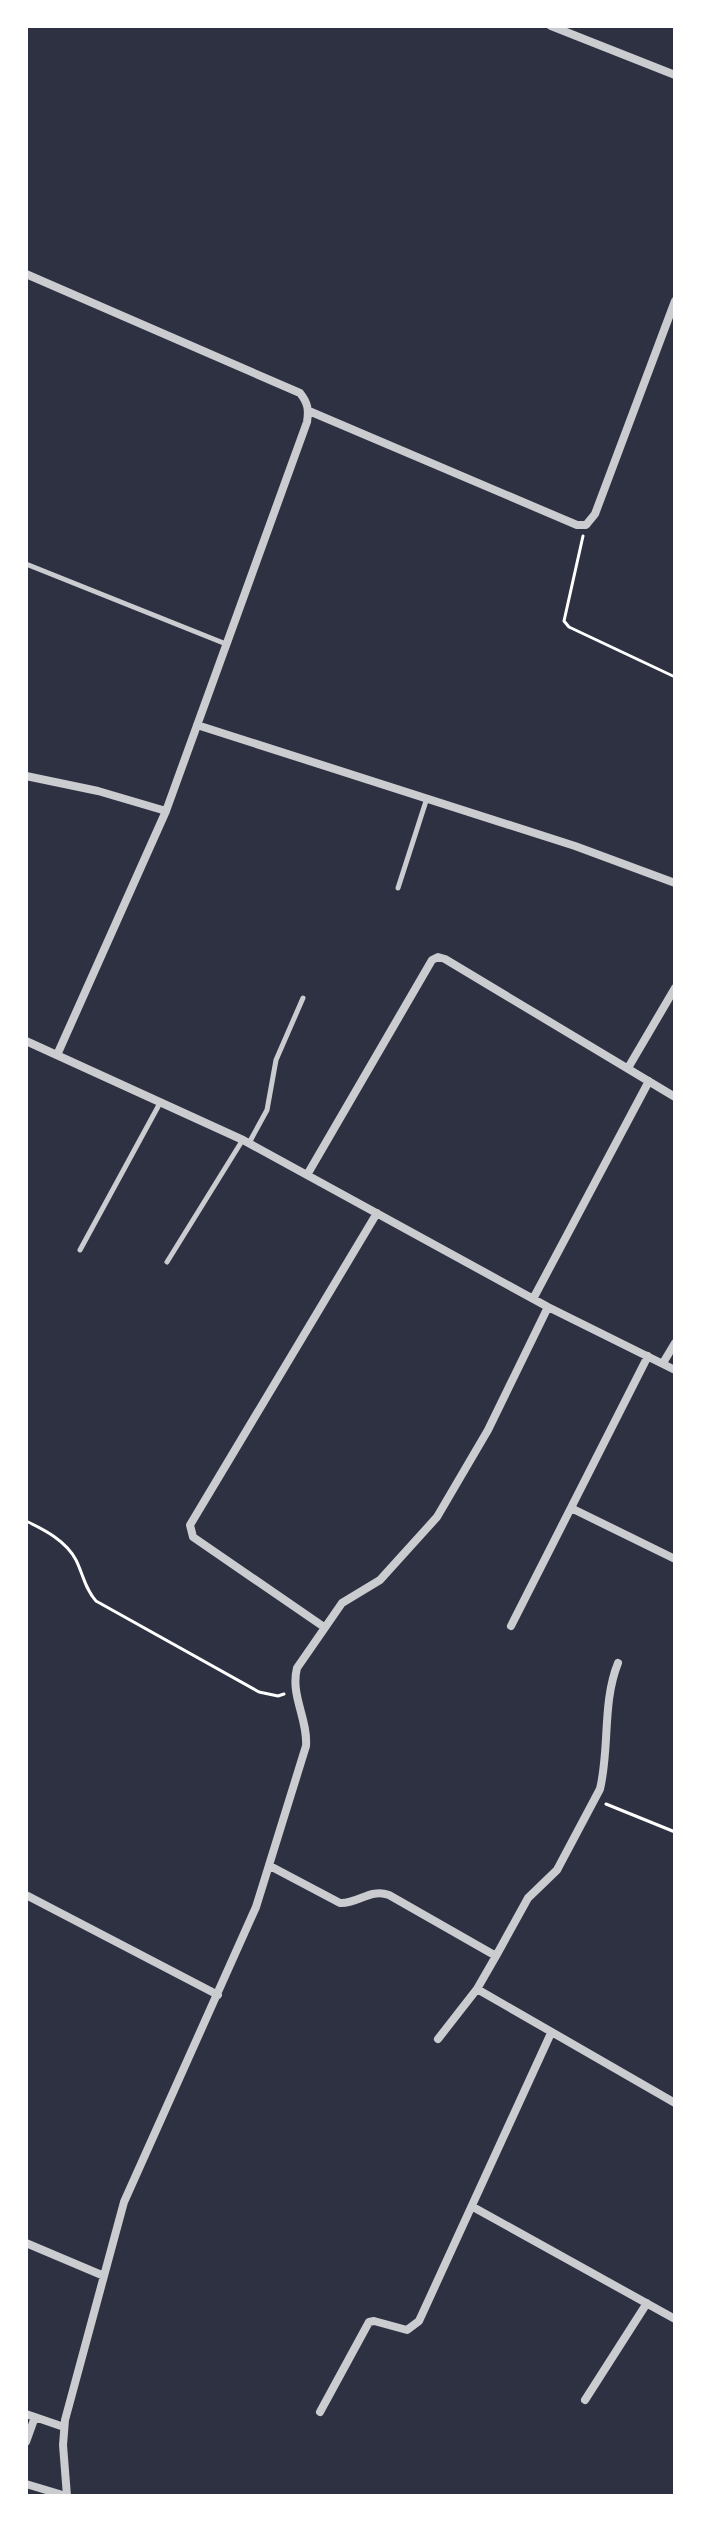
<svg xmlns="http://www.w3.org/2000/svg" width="701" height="2522" font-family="'Open Sans',sans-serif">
  <rect width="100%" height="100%" fill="#2d3142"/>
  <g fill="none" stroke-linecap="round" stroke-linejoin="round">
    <path stroke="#fff" stroke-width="3" d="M583,536L564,621L569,627L675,677
      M26,1521C45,1530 66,1541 76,1560C83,1574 85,1589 96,1601L259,1692L278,1696L284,1694
      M606,1804L675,1832"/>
    <path stroke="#caccd0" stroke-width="5" d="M26,564L226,644
      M398,888L427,798
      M249,1143L267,1110L276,1060L303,998
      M80,1250L160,1103
      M167,1262L242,1141"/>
    <path stroke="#caccd0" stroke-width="8" d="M551,26L675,75
      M26,274L300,393C308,403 309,410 307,422L166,811L57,1055
      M309,411L577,525H586L595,514L675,301
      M197,725L575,846L675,883
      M26,776L98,791L166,811
      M26,1041L243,1140L548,1307L675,1370
      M628,1068L675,988
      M307,1175L432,960L438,957L445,959L675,1097
      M533,1299L649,1081
      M663,1363L675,1343
      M571,1508L675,1559
      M511,1626L648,1356
      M324,1627L193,1537L190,1525L377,1213
      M270,1866L340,1903C358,1904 370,1888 389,1895L496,1956L477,1989L675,2103
      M26,1895L218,1995
      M496,1956L528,1898L557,1870L600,1789C610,1747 602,1703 618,1663
      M438,2039L477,1989
      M473,2207L675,2319
      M26,2243L104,2276
      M585,2400L647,2303
      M320,2412L369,2322L374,2321L407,2330L419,2321L551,2033
      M26,2414L64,2427
      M26,2442L35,2417
      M26,2484L66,2496
      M67,2496L63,2445L65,2420L124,2202L256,1907L306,1746C308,1719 290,1695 297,1668L342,1603L380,1580L437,1517L488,1430L548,1307"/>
  </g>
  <rect width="701" height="2522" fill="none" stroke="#ffffff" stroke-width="56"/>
</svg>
